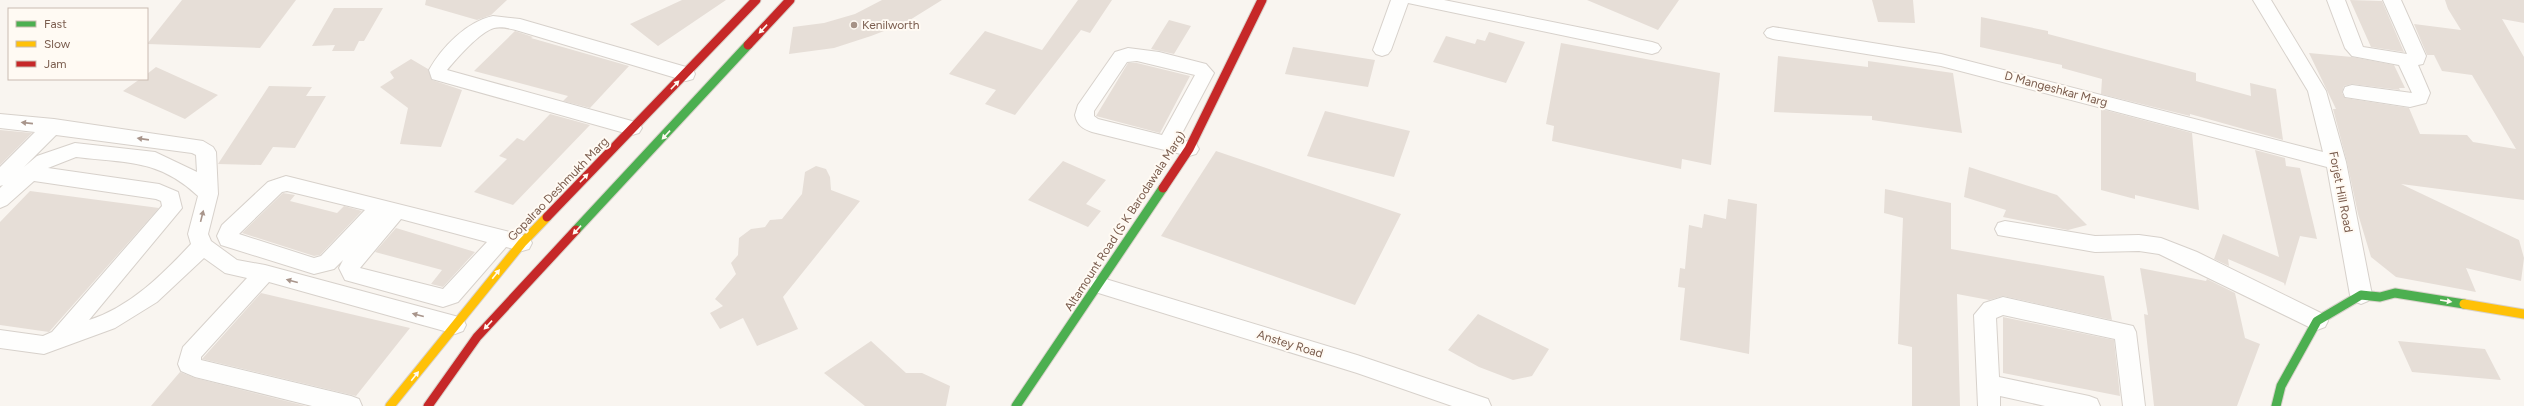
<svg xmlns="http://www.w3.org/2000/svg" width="2524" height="406" font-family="Figtree,sans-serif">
  <rect width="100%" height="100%" fill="#f9f5f0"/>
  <path fill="#e6ded7" d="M182,0H296L260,48L147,44Z
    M426,0H507L491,15L477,20L425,5Z
    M682,0H726L658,46L630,24Z
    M882,0H942L905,23L871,36L834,48L789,54L793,27L824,23L855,14Z
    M1078,0H1112L1090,33L1081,30L1015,115L985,104L996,90L949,74L985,31L1042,50Z
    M1587,0H1679L1658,30Z
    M1872,0H1913L1915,23L1878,22Z
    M2350,0L2382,1L2404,52L2371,47Z
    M2445,0H2524V23L2502,19L2524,57V200L2401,184L2519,240L2524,258L2521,281L2466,268L2476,292L2396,277L2371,257L2358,214L2347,162L2333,109H2336L2309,53L2352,57L2394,65L2405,88H2399L2400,90L2352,84L2344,86L2342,93L2345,98L2409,108L2420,134L2467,135L2473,142L2516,149L2472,75L2442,71L2434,55H2427L2414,24L2461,30L2448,9Z
    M334,8H383L364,41H359L354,51H332L335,45L312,46Z
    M1981,17L2048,31V34L2196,73V81L2251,96L2250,83L2276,89L2283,140L2190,114V116L2101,94L2102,79L2062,68V65L1980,47Z
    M1169,20L1191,26L1174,54L1151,49Z
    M515,31L533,37L531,38L629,66L590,108L563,101L568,96L474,71Z
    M1489,32L1525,42L1506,83L1433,62L1446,36L1475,44L1477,39L1485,41Z
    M1561,43L1720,73L1711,165L1682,159L1681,169L1552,141L1554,126L1546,124Z
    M1293,47L1375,60L1368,87L1285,74Z
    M1778,56L1868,67V61L1953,73L1962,133L1872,120V116L1774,112Z
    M411,59L428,69L432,80L462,90L441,147L400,144L408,108L380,87L394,78L390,72Z
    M1128,63H1137L1190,76L1160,133L1096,116Z
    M156,67L218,95L185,119L123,91L140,79H147V74Z
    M269,86L312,87L306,96H326L295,148L273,147L261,165L218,164Z
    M2101,109L2192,133L2199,210L2135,195V199L2101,190Z
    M1325,111L1410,131L1394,177L1307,156Z
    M550,114L590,125L513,205L474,192L507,159L499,156L517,138L524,141Z
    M0,130L32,133L0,165Z
    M2255,150L2285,158L2286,166L2300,168L2317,239L2300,236L2285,286L2284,283L2228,259L2229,266L2214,259L2223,234L2279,257Z
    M1216,151L1401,214L1355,305L1161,236Z
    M1063,161L1106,180L1086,204L1101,211L1088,227L1028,200Z
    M816,166L826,169L830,177L831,190L860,201L783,297L798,329L757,346L743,318L720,329L710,313L723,306L715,299L736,274L731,263L738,255L739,238L751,229L765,227L770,220L782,219L802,194L805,172Z
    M1969,167L2057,195L2087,225L2068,230L2003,217L2006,210L1964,197Z
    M1885,189L1951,203V249L2104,276L2112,320L2003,296L1989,300L1957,294L1960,406H1912V347L1898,344L1903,218L1884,213Z
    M30,191L159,208L49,332L0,325V222Z
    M283,193L295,195L290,201L337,213L344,206L362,211L320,255L314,256L242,233Z
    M1728,199L1757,204L1749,354L1680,340L1685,288L1678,287L1680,268L1685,269L1689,225L1702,228L1704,214L1726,219Z
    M396,228L475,252L443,287L431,284L442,270L375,252Z
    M2140,268L2206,281L2207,279L2235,293L2245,338L2260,344L2237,406H2154L2144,314L2148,315Z
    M261,293L410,328L356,396L202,359Z
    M1478,314L1549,349L1532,376L1513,380L1479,367L1448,350Z
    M2003,317L2114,340L2120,396L2003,373Z
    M871,341L906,373H922L950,386L946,406H865L824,373Z
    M2398,341L2485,349L2501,380L2412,372Z
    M180,372L195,378L306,406H151Z"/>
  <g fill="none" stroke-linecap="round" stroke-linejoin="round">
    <defs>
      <path id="street" d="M1391,0H1444L1652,42L1658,44L1661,48L1658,52L1652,54L1408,3L1391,50L1388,54L1382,56L1376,54L1373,50Z
        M2253,0H2271L2326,91L2346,162L2372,295L2368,301L2361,304L2354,301L2350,295L2327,167L1941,66L1773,39L1767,37L1764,33L1767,29L1773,27L1941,54L2323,152L2308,91Z
        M2327,0H2345L2363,47L2407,54L2383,0H2401L2426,56L2423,64L2418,65L2430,93L2426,103L2410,107L2345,97L2343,92L2345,87L2352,85L2412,93L2399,65L2352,56L2345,48Z
        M493,16L520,19L693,69L695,74L693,79L686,81L519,31C512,29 502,26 494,28C480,32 457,58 447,70L639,123L642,128L639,133L632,135L432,79L429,70C442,47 466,22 493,16Z
        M1128,48L1159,52L1206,64L1214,73L1179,139L1196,144L1199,149L1196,154L1189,156L1092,132C1083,129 1077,125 1075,115L1078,105L1115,52ZM1137,61L1195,75L1162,135L1098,119L1094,116V111L1127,62Z
        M0,114L54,119L203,141L213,147L216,152L218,194L208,234L211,241L237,260L265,265L455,316L463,319L466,325L463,331L455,334L269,282L201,357V360L351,396L359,399L362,406H312L195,377L181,371L178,364L183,347L247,278L225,273L204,258L157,302L115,328L44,354L0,348V330L43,336L52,332L162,206L161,201L156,199L34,181L7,205L0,208V188L3,185L0,186V167L35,132L0,128ZM56,135L192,153L196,155L197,172L155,152L75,143L37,156L24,167ZM76,157C126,163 159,159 198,196L188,234L191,244C162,275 130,307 89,320L182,208L178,192L159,184L48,168Z
        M286,176L522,235L529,237L532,243L529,249L522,251L506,247L458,302L443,307L345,280L339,268L343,260L334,269L314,274L221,245L217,236L222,225L268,182ZM287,191L365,210L321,256L314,258L239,234L282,192ZM401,219L487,242L443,289L360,268Z
        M2005,221L2095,236L2139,235L2161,238L2197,252L2325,315L2328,321L2325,327L2317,330L2309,327L2159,254L2139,251L2095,252L1998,235L1995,229L1998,223Z
        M1099,277L1357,355L1488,399L1491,406H1452L1357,373L1092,291L1089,285L1092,279Z
        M2003,297L2133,326L2136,332L2145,406H2123L2115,339L2003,315L1996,318L1999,377L2089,396L2097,399L2100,406H2045L2000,396V406H1978L1974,315L1984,303Z"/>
      <path id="fast" d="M576,230L748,45
        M1016,406L1163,188
        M2276,406L2281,386L2317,321L2361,295L2380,297L2395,293L2464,304"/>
      <path id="slow" d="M2464,304L2524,314
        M390,406L522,243L547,217"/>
      <path id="jam" d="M748,45L790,0
        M1163,188L1189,149L1262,0
        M547,217L756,0
        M428,406L477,337L576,230"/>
    </defs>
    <use href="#street" stroke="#d7d1cb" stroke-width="2"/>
    <use href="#fast" stroke="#d9d2cb" stroke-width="11"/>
    <use href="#slow" stroke="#d9d2cb" stroke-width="11"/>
    <use href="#jam" stroke="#d9d2cb" stroke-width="11"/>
    <use href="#street" fill="#fefefd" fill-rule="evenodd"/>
    <use href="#fast" stroke="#4caf50" stroke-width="9"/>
    <use href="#slow" stroke="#ffc107" stroke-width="9"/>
    <use href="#jam" stroke="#c62828" stroke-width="9"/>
  </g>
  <defs><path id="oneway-solid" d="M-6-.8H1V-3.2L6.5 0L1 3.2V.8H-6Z"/></defs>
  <g fill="#fffaf3">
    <use href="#oneway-solid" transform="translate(763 29) rotate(133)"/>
    <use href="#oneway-solid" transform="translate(675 85) rotate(-46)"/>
    <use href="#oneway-solid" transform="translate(666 135) rotate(133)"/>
    <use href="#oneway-solid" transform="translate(584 178) rotate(-46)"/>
    <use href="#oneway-solid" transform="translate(577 230) rotate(133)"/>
    <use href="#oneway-solid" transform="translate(496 274) rotate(-51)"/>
    <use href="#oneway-solid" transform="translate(2446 301) rotate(9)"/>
    <use href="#oneway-solid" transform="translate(488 325) rotate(133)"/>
    <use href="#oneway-solid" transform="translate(415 376) rotate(-51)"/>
  </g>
  <g fill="#a8958b">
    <use href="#oneway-solid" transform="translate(27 123) rotate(-174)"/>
    <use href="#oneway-solid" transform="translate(143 139) rotate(-172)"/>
    <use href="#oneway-solid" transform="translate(202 216) rotate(-76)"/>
    <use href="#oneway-solid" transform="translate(292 281) rotate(-165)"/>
    <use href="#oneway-solid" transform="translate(418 315) rotate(-165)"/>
  </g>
  <circle fill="#a69286" stroke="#fffaf3" stroke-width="1.5" cx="854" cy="25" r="4"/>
  <g text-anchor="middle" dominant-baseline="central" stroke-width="4" stroke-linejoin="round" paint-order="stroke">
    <g font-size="12" fill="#7a5c4d" stroke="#fffaf3" text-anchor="start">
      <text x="862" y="25">Kenilworth</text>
    </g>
    <g font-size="12" fill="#7a5c4d" stroke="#fffaf3">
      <text transform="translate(2056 89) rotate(15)">D Mangeshkar Marg</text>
      <text transform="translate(558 189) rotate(-46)">Gopalrao Deshmukh Marg</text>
      <text transform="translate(2341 192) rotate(79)">Forjet Hill Road</text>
      <text transform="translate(1125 221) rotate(-57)">Altamount Road (S K Barodawala Marg)</text>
      <text transform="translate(1290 344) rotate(17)">Anstey Road</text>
    </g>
  </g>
  <rect x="8" y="8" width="140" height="72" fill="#fffaf3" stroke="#cabbb1"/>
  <rect x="16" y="21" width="20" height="6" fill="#4caf50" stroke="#cabbb1"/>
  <text x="44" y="28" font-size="12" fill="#7a5c4d">Fast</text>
  <rect x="16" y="41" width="20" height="6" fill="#ffc107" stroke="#cabbb1"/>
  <text x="44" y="48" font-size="12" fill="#7a5c4d">Slow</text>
  <rect x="16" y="61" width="20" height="6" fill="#c62828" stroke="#cabbb1"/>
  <text x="44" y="68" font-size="12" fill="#7a5c4d">Jam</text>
</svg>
